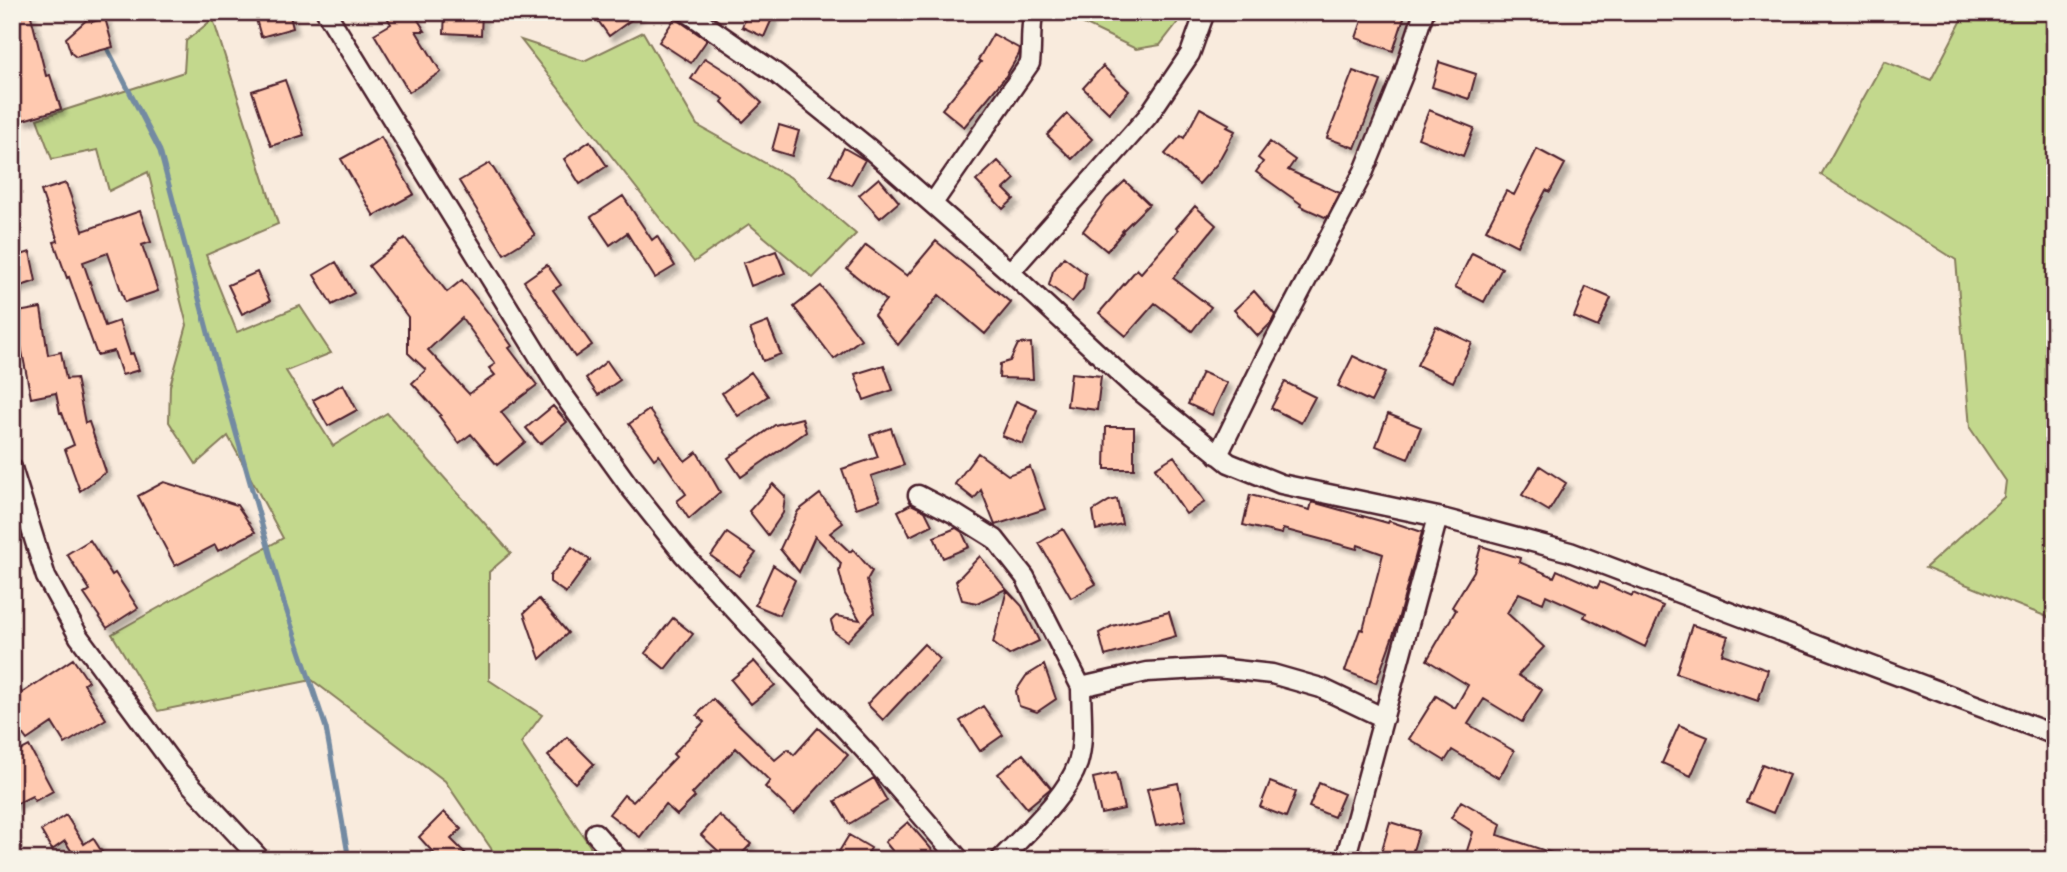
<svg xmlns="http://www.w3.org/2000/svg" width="2067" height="872" font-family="Itim,sans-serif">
  <defs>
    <filter id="shadow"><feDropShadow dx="5" dy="5" stdDeviation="2" flood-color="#0004"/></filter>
  </defs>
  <rect width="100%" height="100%" fill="#f9ebdd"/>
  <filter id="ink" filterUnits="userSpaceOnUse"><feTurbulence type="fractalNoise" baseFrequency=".0143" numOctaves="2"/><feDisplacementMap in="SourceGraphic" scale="14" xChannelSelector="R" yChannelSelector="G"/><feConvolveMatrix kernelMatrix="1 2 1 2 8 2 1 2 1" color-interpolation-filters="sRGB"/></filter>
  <g filter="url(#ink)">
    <path fill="#c3d88d" stroke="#867c5c" stroke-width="2" d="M1059,12H1178V22L1160,45L1136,49Z
      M1966,12H2055V620L1925,568L2004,497L2006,481L1970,428L1956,260L1821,175L1884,61L1931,80Z
      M213,19L278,224L206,255L237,332L300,306L331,353L286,371L333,446L387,413L511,553L489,572V680L542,715L521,743L594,852L585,860H499L445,781L312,680L158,711L112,634L283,538L228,436L196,464L169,422L170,386L187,325L148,172L109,191L98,150L52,159L37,119L184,72L186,41Z
      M643,32L697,125L790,177L856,234L813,278L749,224L694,262L521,40L584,61Z"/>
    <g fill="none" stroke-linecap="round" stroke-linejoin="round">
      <path stroke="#738aa2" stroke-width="5" d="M88,12L95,27
        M105,44L160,151L212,348L284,603L326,728L349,860"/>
    </g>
    <path fill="#ffc9b0" stroke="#4a1f2b" stroke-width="2" fill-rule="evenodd" filter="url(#shadow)" d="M12,12H30L46,76L50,75L61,109L23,120L12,86Z
      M254,12H289L293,28L261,37Z
      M384,12H413L425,31H416L441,72L409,92L374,34L391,24Z
      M445,12H482L481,35L444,33Z
      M592,12H642L609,36Z
      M748,12H775L764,37L742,27Z
      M1365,12H1406L1393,51L1356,38Z
      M91,16L92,22L105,18L113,47L76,57L71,53L66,38Z
      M675,18L707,40L691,63L659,42Z
      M993,34L1020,49L1019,54L1006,76L964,127L942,109L981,62L978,60Z
      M705,58L732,75L762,103L743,122L722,102L724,99L691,79Z
      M1439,62L1476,74L1469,99L1432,87Z
      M1103,66L1129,91L1109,113L1083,88Z
      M1353,71L1381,81L1355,148L1327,138Z
      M285,80L304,135L271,146L252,91Z
      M1200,108L1229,124L1227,127L1235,131L1217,164L1199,184L1165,154L1181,136L1184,138Z
      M1429,110L1474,128L1463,156L1418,138Z
      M1067,114L1092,139L1072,159L1047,135Z
      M779,125L799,131L792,156L772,150Z
      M381,137L414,194L374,216L341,159Z
      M590,141L607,166L580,184L564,159Z
      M1270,142L1295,160L1288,170L1340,193L1327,218L1300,206L1301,204L1256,172L1263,162L1258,158Z
      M844,148L865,160L851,185L830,175Z
      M1537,149L1565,164L1550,192L1546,190L1517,246L1486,230L1506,191L1514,195Z
      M998,161L1015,179L1004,189L1014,199L1003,209L976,181Z
      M490,163L535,235L504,254L459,181Z
      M879,178L899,202L880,218L859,195Z
      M1125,181L1149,204L1122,231L1123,232L1107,251L1083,231L1107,198Z
      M66,183L83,231L140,211L151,242L142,245L158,291L125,302L108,253L83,262L105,326L119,321L130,354L133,353L139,370L122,375L114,351L97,355L69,277L67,278L54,242L58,241L41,191Z
      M623,196L652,240L657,236L675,266L655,278L627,233L610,245L591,217Z
      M1195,206L1216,225L1173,278L1211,307L1192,331L1155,303L1126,336L1099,313L1137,269L1141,273L1178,230L1176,228Z
      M405,238L447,292L462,280L493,319L512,346L509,348L537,385L501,412L525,442L497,465L471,434L459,443L439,416L441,415L412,383L426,370L408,353V317L369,266ZM462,318L495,364L489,368L495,375L469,394L428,350Z
      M936,241L1011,303L985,334L939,295L898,345L874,315L886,300L847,269L866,245L907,276Z
      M776,251L785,273L751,286L743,263Z
      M30,252L36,281L12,289V258Z
      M1472,253L1502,268L1484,302L1455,287Z
      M1064,257L1086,274L1083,289L1072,302L1049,285L1053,271Z
      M336,262L354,293L332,305L314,275Z
      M547,265L561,285L553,290L592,345L575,357L524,281Z
      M257,272L270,301L242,314L228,285Z
      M821,286L861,339L834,359L794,307Z
      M1586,287L1611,298L1598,327L1574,317Z
      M1254,291L1275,315L1271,323L1258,336L1234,310Z
      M41,308L48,355L61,352L66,379L76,378L85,423L89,422L106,472L80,491L65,449L74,445L62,413H60L56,393L31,398L20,341L16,342L12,313Z
      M768,322L781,354L763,361L750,329Z
      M1436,326L1472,343L1453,382L1417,365Z
      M1031,343L1033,379L999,378L1000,364L1010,361L1018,344Z
      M1353,356L1386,372L1371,402L1338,386Z
      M607,361L620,380L598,395L586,378Z
      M884,365L893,390L864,400L855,374Z
      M751,372L768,396L738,416L722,393Z
      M1202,372L1227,383L1212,415L1188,404Z
      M1071,373L1101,376L1097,410L1067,406Z
      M1285,382L1315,397L1301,423L1271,408Z
      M343,384L357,410L328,426L313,400Z
      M1016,401L1037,410L1023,444L1002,436Z
      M553,406L567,422L540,444L526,428Z
      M649,410L685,461L697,452L720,492L689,519L677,501L686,494L659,455L654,459L629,424Z
      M1388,414L1421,427L1408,459L1376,446Z
      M802,418L806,432L741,477L728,458L775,425Z
      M1106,427H1134V469H1105Z
      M891,428L904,465L871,476L880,500L856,508L842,469L878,457L870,435Z
      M978,453L1008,475L1030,467L1045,509L995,525L981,490L974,499L955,484Z
      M1174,456L1205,502L1186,514L1155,468Z
      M1540,466L1566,483L1549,511L1522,495Z
      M164,482L237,505L255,532L218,551L215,545L175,566L138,496Z
      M773,484L785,496L783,513L768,535L749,511Z
      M820,494L843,523L830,533L850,552L853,549L872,571L867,580L875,612L847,641L834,632L831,621L836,616L860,620L845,594L839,571L841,563L815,536L799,572L780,549L798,511Z
      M1250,495L1310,510L1312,502L1388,523L1389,521L1422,532L1396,627L1376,683L1345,671L1360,629L1363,630L1383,554L1358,545L1357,549L1283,529L1282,534L1243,525Z
      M1117,499L1122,524L1096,530L1093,511L1109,501Z
      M911,504L925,511L932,525L910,536L898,511Z
      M956,528L962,532L969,547L943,558L934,537Z
      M1063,529L1096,584L1071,598L1039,543Z
      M727,533L756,553L739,576L711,556Z
      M90,540L112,575L115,573L138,608L107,628L84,594L90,590L67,554Z
      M1481,546L1520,558L1519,562L1554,577L1557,570L1597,588L1600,582L1632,596L1633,593L1663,606L1645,647L1584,617L1586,613L1546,595L1543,603L1519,593L1507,613L1544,647L1518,675L1542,690L1522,722L1484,699L1468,724L1514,751L1499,778L1452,750L1445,761L1409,739L1436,696L1455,708L1468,685L1427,660L1456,610L1452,607L1474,571Z
      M572,547L590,560L566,593L550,582V576Z
      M980,556L1006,589L977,603L962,600L956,581Z
      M773,565L795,580L779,615L755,605Z
      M1007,590L1022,606L1039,641L1009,655L993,643Z
      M539,599L568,633L540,659L524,613Z
      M1169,612L1176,636L1105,656L1099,633L1112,626Z
      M673,618L693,634L665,669L645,653Z
      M1692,625L1728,636L1722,654L1768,670L1758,701L1676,673Z
      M924,644L940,659L883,720L867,704Z
      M73,659L88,681L84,684L106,719L65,744L52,723L27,740L12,720V680L22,693Z
      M754,661L775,685L751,704L731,680Z
      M1044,665L1056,699L1037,712L1019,706L1016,691L1026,676Z
      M713,699L775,760L788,749L794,755L818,728L848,755L794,814L765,787L770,781L736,748L692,794L695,797L677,815L665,804L640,837L609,814L624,795L633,802L676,757L673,754L704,722L697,715Z
      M983,706L1003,735L980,751L960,721Z
      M1679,725L1708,737L1691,776L1662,763Z
      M567,737L594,764L575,783L548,756Z
      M29,746L53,791L35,801L32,796L12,806V755Z
      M1023,754L1051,788L1027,808L998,774Z
      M1762,764L1789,775L1773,813L1746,802Z
      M1116,773L1124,809L1101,814L1093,778Z
      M874,778L887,801L849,824L835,801Z
      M1270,782L1296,792L1286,817L1260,807Z
      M1178,783L1186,820L1156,826L1147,789Z
      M1319,783L1344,794L1334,817L1309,807Z
      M1461,801L1501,824L1498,835L1564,857V860H1464L1473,832L1451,818Z
      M444,812L461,829L451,839L472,860H440L419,837Z
      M66,815L84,844L93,838L107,860H77L65,841L52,850L41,831Z
      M719,815L751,844L736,860H728L701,835Z
      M908,822L933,851L923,860H900L885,842Z
      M1390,822L1419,831L1410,860H1379Z
      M849,835L871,848L864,860H834Z"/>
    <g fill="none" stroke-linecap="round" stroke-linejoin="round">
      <defs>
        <path id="street" d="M326,12L557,386L629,486L684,555L868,754L960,860
          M687,12L777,74L871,150L1010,272L1131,384L1229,463L1281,484L1438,517L1570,552L2055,735
          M933,203L1030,63C1032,50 1030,22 1034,12
          M1010,272L1148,116L1190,54L1205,12
          M1218,455L1265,359L1364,171L1403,75L1424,12
          M12,468L46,577L79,637L178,771L261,860
          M918,495L955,514L995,539L1025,577L1081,687
          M595,833L619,860
          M1000,860C1025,833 1066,798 1078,763C1085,739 1081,712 1081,687L1147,672L1217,668L1272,674L1321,688L1384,718
          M1345,860L1438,517"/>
      </defs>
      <use href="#street" stroke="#4a1f2b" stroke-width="23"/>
      <use href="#street" stroke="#f7f3e8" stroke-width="18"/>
    </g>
  </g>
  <rect width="2067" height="872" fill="none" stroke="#f7f3e8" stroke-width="42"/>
  <rect x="21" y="21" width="2025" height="830" fill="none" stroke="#4a1f2b" stroke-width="2.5" filter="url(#ink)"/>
</svg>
